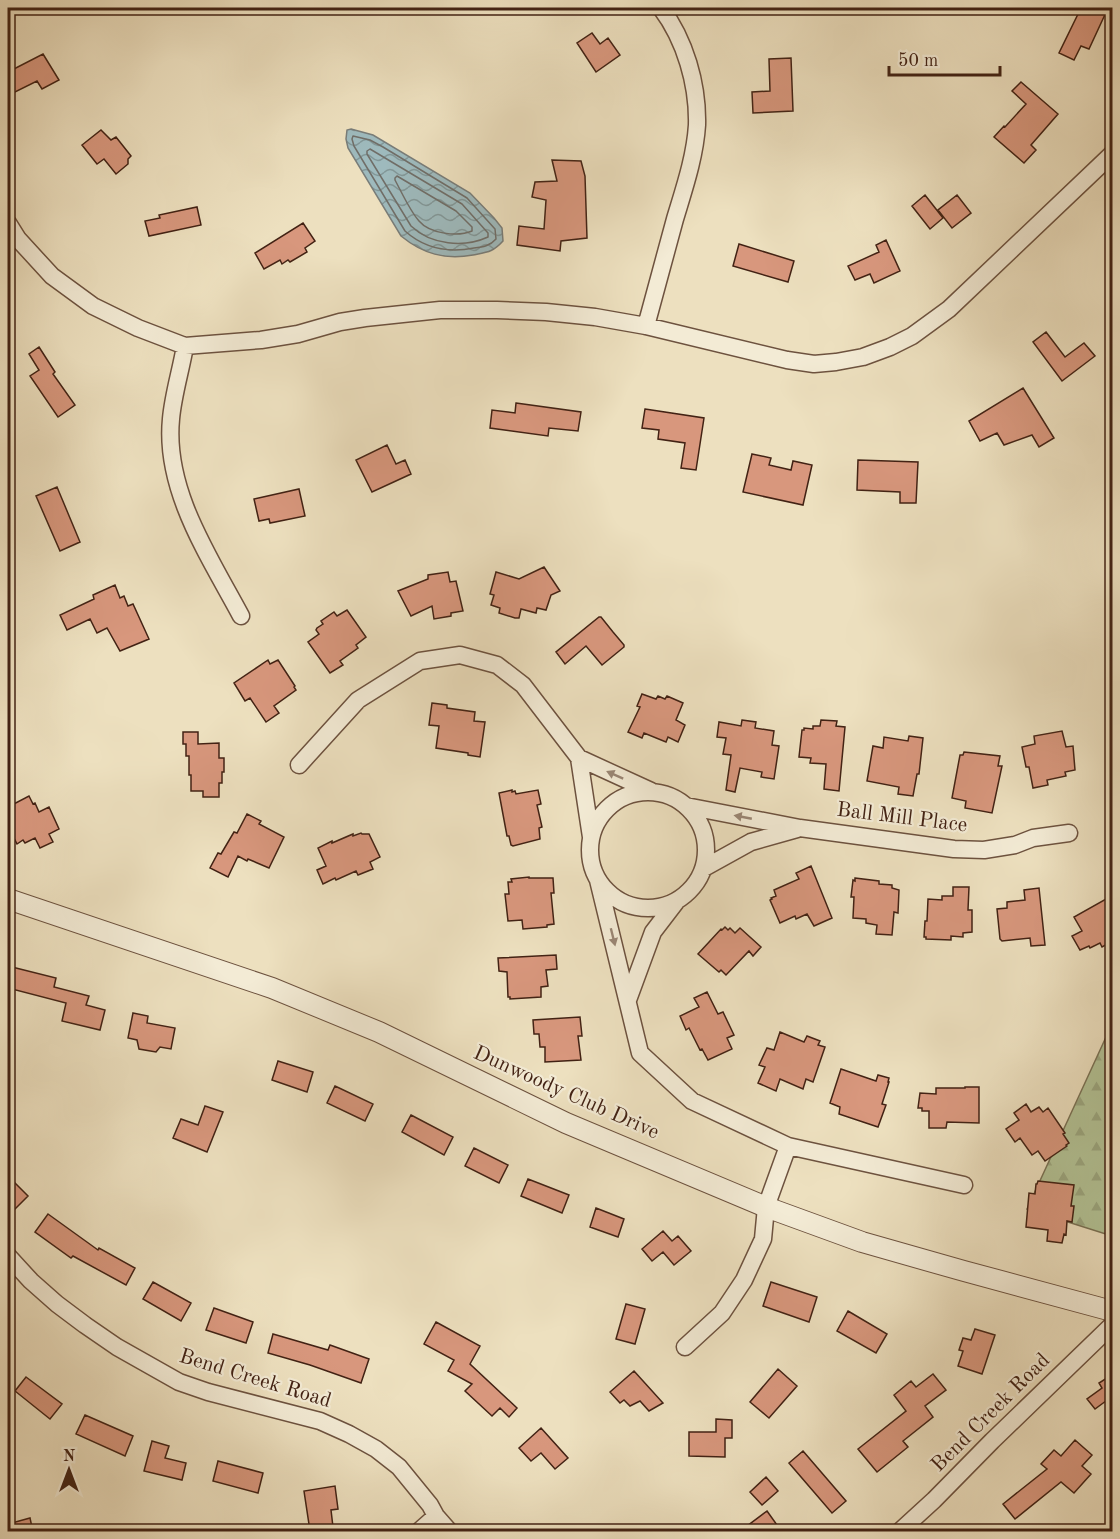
<svg xmlns="http://www.w3.org/2000/svg" width="1120" height="1539" font-family="'Old Standard TT',serif">
  <defs>
    <pattern id="forest-firs" width="22" height="20" patternUnits="userSpaceOnUse" patternTransform="scale(1.5)"><rect width="22" height="20" fill="#b3c396"/><path d="M5 1l3.5 6h-7zM16 11l3.5 6h-7z" fill="#9ba780"/></pattern>
    <pattern id="water-waves" width="16" height="10" patternUnits="userSpaceOnUse" patternTransform="scale(1.5)"><rect width="16" height="10" fill="#9ebabd"/><path d="M0 5q4-4 8 0t8 0" fill="none" stroke="#829798"/></pattern>
  </defs>
  <rect width="100%" height="100%" fill="#ede0bf"/>
  <filter id="stains"><feTurbulence type="fractalNoise" baseFrequency=".00333" numOctaves="4"/><feColorMatrix values="0 0 0 0 .2 0 0 0 0 .09 0 0 0 0 .02 0 0 0 .5 -.17"/></filter>
  <radialGradient id="worn" r=".72"><stop offset=".6" stop-color="#630" stop-opacity="0"/><stop offset="1" stop-color="#630" stop-opacity=".3"/></radialGradient>
  <path fill="url(#forest-firs)" stroke="#7a7255" stroke-width="1.5" d="M1112,1024V1236L1027,1209Z"/>
  <path fill="url(#water-waves)" stroke="#797d79" stroke-width="1.5" d="M351,129L373,135L470,193L494,218L502,228L503,241C493,252 488,252 473,255C445,260 423,254 401,236L348,148L346,139L347,130Z"/>
  <g fill="none" stroke-linecap="round" stroke-linejoin="round">
    <path stroke="#706e68" stroke-width="1.5" d="M353,136L370,140L383,147L467,198L495,229L496,239C490,246 483,247 474,248C448,253 425,249 405,231L354,146L352,139Z
      M370,149L462,204L488,233V237C464,248 431,245 411,226L367,154V151Z
      M397,176L456,211L472,227V231C458,237 430,234 419,221C410,211 402,193 395,180V178Z"/>
  </g>
  <path fill="#d8977d" stroke="#422214" stroke-width="1.5" d="M1081,8H1108L1089,49L1081,46L1074,60L1059,53Z
    M592,33L600,44L608,38L620,55L596,72L577,43Z
    M43,54L59,80L42,89L37,81L11,94L8,86V72Z
    M791,58L793,111L753,113L752,92L770,91L769,59Z
    M1021,82L1058,114L1031,145L1036,150L1024,163L994,137L1004,126L1005,127L1026,104L1012,91Z
    M101,130L111,140L116,137L131,156L128,159V164L116,174L104,159L97,164L82,145Z
    M552,160L581,161L585,176L587,238L561,241L560,251L517,245L519,226L544,229L546,200L532,197L535,182L557,181Z
    M925,195L943,218L930,229L912,206Z
    M957,195L971,213L952,228L938,210Z
    M197,207L201,225L149,236L145,221L160,218L159,215Z
    M303,223L315,241L305,248L307,252L290,262L288,260L282,264L280,260L264,269L255,253Z
    M886,240L900,271L874,283L870,274L855,280L848,266L879,252L876,245Z
    M739,244L794,261L788,282L733,266Z
    M1046,332L1065,357L1084,343L1095,356L1062,381L1033,342Z
    M39,347L55,372L53,374L75,405L58,417L30,376L39,370L29,354Z
    M1023,388L1054,438L1039,447L1032,435L1004,445L997,433L980,441L969,421Z
    M516,403L581,412L578,431L549,428L548,436L490,428L492,410L515,413Z
    M645,409L704,418L696,470L681,468L685,443L658,439L659,430L642,428Z
    M387,445L396,464L405,460L411,474L372,492L356,460Z
    M752,454L771,458L769,465L791,470L793,461L812,465L803,505L743,492Z
    M858,460L918,462L916,503H900V492L857,490Z
    M57,487L80,542L60,551L36,496Z
    M299,489L305,516L270,523L269,519L259,521L254,499Z
    M544,567L560,591L551,595L546,610L537,608L536,613L521,609L519,618H515L499,613L500,608L491,605L494,595L490,594L496,572L519,579Z
    M448,572L450,582L456,581L463,611L451,613V616L434,619L432,606L411,616L398,591L428,579V575Z
    M115,585L120,598L124,596L128,606L133,604L149,639L120,651L107,628L97,633L90,619L67,630L60,615L94,599L93,595Z
    M347,610L366,637L356,645L358,648L340,661L343,665L330,673L308,642L319,634L316,630L317,628L323,624L321,621L334,612L337,616Z
    M599,617H601L613,632L624,645V647L602,665L586,646L565,664L556,652Z
    M268,660L270,664L278,660L295,686L294,687L296,690L274,706L279,713L266,722L250,698L245,701L234,683Z
    M642,694L656,699L658,696L665,699L667,696L683,703L676,720L685,725L678,742L668,737L666,742L644,733L642,738L628,732L640,707L637,706Z
    M432,703L447,705V708L475,712L474,721L485,722L480,757L468,755V753L436,748L439,726L429,725Z
    M742,720L756,722L755,728L774,731L772,745L779,746L774,779L761,777L762,772L740,768L735,792L726,790L731,755L723,754L726,738L717,737L719,722L741,726Z
    M821,720L837,721L836,726L845,727L839,791L824,789L826,764L810,763L811,758L799,757L802,730H804V728L813,729V726H820Z
    M1062,731L1066,747L1073,746L1075,770L1065,772L1066,776L1047,780L1048,785L1033,788L1029,767H1026L1022,747L1035,744L1034,736Z
    M183,732H198V744L219,743V758H224V772H222V783H219V797H203V791H191V775H189V756H186V744H183Z
    M909,736L923,738L919,774H917L913,796L898,794L899,787L867,781L873,746L883,748L884,737L908,741Z
    M964,752L1000,756L998,766H1002L992,813L965,808L966,801L952,798L960,755H963Z
    M512,790V792L515,791L516,794L538,790L541,804L537,805L542,827L539,828L540,839L513,846L511,845L509,836H507L499,793Z
    M29,796L33,804L35,803L39,812L49,807L59,829L49,834L53,842L40,848L35,838L25,843L23,840L17,844L11,832L13,830L8,818V807Z
    M247,814L261,821L259,824L284,837L269,868L248,859L247,861L238,856L228,877L210,868L218,853L221,854L234,832L237,833Z
    M361,833L362,834H369L380,857L370,862L373,869L358,875L356,871L336,880L335,878L323,884L317,870L326,866L318,848L332,841V843L353,834V836Z
    M811,866L832,918L814,926L807,914L796,919L795,916L780,923L770,900L772,899L771,898L776,896L774,890L799,879L796,873Z
    M529,877V878H553L554,893H551L554,924L547,925V927L523,929L522,920L508,921L505,894H509L508,882H512L511,879Z
    M855,878L879,881V884L892,885V888L899,890L898,913L894,912L892,935L876,934L877,925L866,923V919L853,918L854,897H851L853,880L855,881Z
    M953,887H969L968,910H972V932L963,933V937L951,936V940L926,939V937H924L925,921H927L928,899L942,900V896H953Z
    M1039,888L1045,945L1031,946L1030,938L1002,941L1000,939L997,909L1007,908V902L1025,900L1024,890Z
    M1113,898V941L1102,947L1100,943L1090,948L1089,946L1080,950L1072,936L1082,931L1074,917L1106,899L1107,901Z
    M725,927L728,930L730,928L735,933L740,928L761,947L753,956L749,951L726,975L721,970L719,972L698,954L721,929L722,930Z
    M556,955L557,969L546,970L548,986L541,987V997L510,999V997H508L507,972L499,971L498,958Z
    M8,966L56,978L54,987L89,996L86,1005L105,1010L100,1030L62,1021L66,1003L8,988Z
    M707,992L718,1014L723,1012L734,1035L727,1038L732,1049L708,1060L702,1049L700,1050L689,1028L686,1030L680,1016L699,1007L694,998Z
    M133,1013L148,1016L147,1023L175,1028L171,1049L160,1047L156,1052L139,1049L137,1040L128,1038Z
    M580,1017L582,1036H578L581,1060L545,1062V1047H540L539,1034H534L533,1020Z
    M780,1032L804,1042L807,1036L820,1041L818,1045L825,1047L813,1082L806,1079L803,1089L780,1079L776,1091L758,1083L765,1067L759,1065L767,1048L774,1050Z
    M278,1061L313,1072L307,1092L272,1080Z
    M841,1069L876,1081L878,1075L889,1078L888,1082H889L882,1104L886,1105L878,1127L839,1114L840,1107L830,1103Z
    M335,1086L373,1104L365,1121L327,1103Z
    M965,1087H979V1123L947,1122L946,1128H929V1111H922V1108H918L920,1093L936,1094V1088H965Z
    M1026,1104L1031,1112L1039,1107L1043,1112L1048,1108L1065,1133L1063,1134L1069,1143L1066,1145L1067,1146L1045,1161L1038,1151L1032,1155L1020,1138L1015,1142L1006,1129L1019,1120L1014,1113Z
    M205,1106L223,1112L207,1152L173,1138L181,1119L198,1125Z
    M411,1115L453,1137L444,1155L402,1132Z
    M474,1148L508,1165L499,1183L465,1166Z
    M8,1176L28,1196L8,1216Z
    M528,1179L569,1195L562,1213L521,1196Z
    M1038,1181L1074,1185L1071,1206H1074L1072,1222L1067,1221L1066,1235L1064,1234L1062,1243L1047,1241L1048,1230L1026,1227L1029,1193L1035,1194L1036,1184H1037Z
    M596,1208L624,1219L618,1237L590,1227Z
    M48,1214L98,1250L99,1248L135,1268L126,1285L73,1256L71,1258L35,1232Z
    M663,1231L672,1241L678,1236L691,1251L674,1265L663,1252L652,1261L642,1249Z
    M153,1282L191,1303L181,1321L143,1299Z
    M771,1282L817,1297L809,1322L763,1306Z
    M626,1304L645,1309L635,1344L616,1339Z
    M214,1308L253,1322L246,1343L206,1330Z
    M848,1311L887,1334L876,1353L837,1331Z
    M436,1322L480,1346L470,1364L517,1408L509,1417L500,1408L492,1416L465,1391L472,1384L448,1371L454,1360L424,1344Z
    M975,1329L995,1335L982,1374L958,1366L963,1351L959,1350L963,1338L971,1340Z
    M273,1334L328,1350L330,1345L369,1359L361,1383L310,1365L268,1353Z
    M778,1369L797,1386L769,1418L750,1402Z
    M634,1371L663,1403L649,1411L640,1401L630,1406L624,1400L620,1403L610,1392Z
    M933,1374L946,1390L925,1406L933,1417L903,1441L908,1447L877,1472L858,1449L906,1411L894,1395L911,1381L916,1387Z
    M1113,1374V1403L1110,1398L1095,1409L1087,1399L1102,1388L1099,1383Z
    M26,1377L62,1404L50,1419L15,1391Z
    M85,1415L133,1436L125,1456L76,1434Z
    M716,1419L732,1420V1438H725V1457L689,1456V1432H716Z
    M541,1428L568,1458L555,1469L541,1453L531,1461L519,1448Z
    M1075,1440L1092,1455L1082,1466L1091,1474L1074,1493L1061,1482L1015,1519L1003,1504L1047,1469L1041,1464L1054,1450L1061,1456Z
    M152,1441L169,1446L165,1458L186,1463L182,1480L144,1471Z
    M803,1451L846,1501L832,1513L789,1463Z
    M218,1461L263,1473L258,1493L213,1481Z
    M766,1477L778,1491L762,1505L750,1492Z
    M335,1486L338,1509L331,1510L333,1527L310,1531L304,1491Z
    M767,1511L782,1532H739Z
    M30,1518L33,1532H8V1524Z"/>
  <g fill="none" stroke-linecap="round" stroke-linejoin="round">
    <defs>
      <path id="minor" d="M8,223L18,239L52,276L93,306L138,328L185,346L261,340L298,334L340,322L365,318L440,310H497L546,312L595,317L646,326L787,360L814,364L836,362L863,357L890,347L912,336L949,309L1112,154
        M646,326C656,290 665,255 675,219C684,189 695,157 697,125C698,84 685,40 661,8
        M185,346C181,370 173,395 171,419C164,490 209,556 241,616
        M579,758L651,791
        M299,765L358,700L420,661L460,655L497,665L523,685L579,758L591,837
        M590 850a58 58 0 1 1 116 0a58 58 0 1 1-116 0Z
        M686,806L800,828L954,849L984,850L1015,845L1033,838L1069,833
        M704,868L751,842L797,829
        M598,880L640,1053L692,1101L788,1146L766,1207L763,1239L744,1280L722,1313L685,1347
        M628,1000L653,932L676,902
        M788,1146L964,1185
        M8,1256L31,1281L57,1304L85,1325L117,1347L179,1382L208,1392L320,1421L349,1434L376,1449L399,1467L430,1505L436,1516L450,1532
        M418,1532L436,1516
        M899,1532L934,1500L992,1441L1112,1325"/>
      <path id="tertiary" d="M8,899L272,988L379,1032L566,1123L766,1207L862,1242L964,1271L1112,1311"/>
    </defs>
    <use href="#minor" stroke="#6d523f" stroke-width="19"/>
    <use href="#tertiary" stroke="#6d523f" stroke-width="22"/>
    <use href="#minor" stroke="#f3ebd5" stroke-width="16"/>
    <use href="#tertiary" stroke="#f3ebd5" stroke-width="20"/>
  </g>
  <defs><path id="oneway-solid" d="M-6-.8H1V-3.2L6.5 0L1 3.2V.8H-6Z" transform="scale(1.5)"/></defs>
  <g fill="#9a8674">
    <use href="#oneway-solid" transform="translate(615 775) rotate(-156)"/>
    <use href="#oneway-solid" transform="translate(743 817) rotate(-169)"/>
    <use href="#oneway-solid" transform="translate(613 937) rotate(76)"/>
  </g>
  <g text-anchor="middle" dominant-baseline="central" stroke-width="4.5" stroke-linejoin="round" paint-order="stroke">
    <g font-size="21" fill="#422214" stroke="#f3ebd5">
      <text transform="translate(902 818) rotate(7)">Ball Mill Place</text>
      <text transform="translate(566 1093) rotate(24)">Dunwoody Club Drive</text>
      <text transform="translate(255 1379) rotate(17)">Bend Creek Road</text>
      <text transform="translate(991 1413) rotate(-45)">Bend Creek Road</text>
    </g>
  </g>
  <rect width="1120" height="1539" fill="none" stroke="#ede0bf" stroke-width="30"/>
  <rect x="9" y="9" width="1102" height="1521" fill="none" stroke="#422214" stroke-width="3"/>
  <rect x="15" y="15" width="1090" height="1509" fill="none" stroke="#422214" stroke-width="1.5"/>
  <g transform="translate(69 1470)" stroke="#f3ebd5" stroke-width="4.5" paint-order="stroke">
  <path d="M0-4.5L10 22L0 15L-10 22Z" fill="#422214"/>
  <text y="-9" font-size="16" font-weight="bold" text-anchor="middle" fill="#422214">N</text>
  </g>
  <path d="M889 66v9h111v-9" fill="none" stroke="#422214" stroke-width="3"/>
  <text x="898" y="66" font-size="18" fill="#422214" stroke="#f3ebd5" stroke-width="4.5" paint-order="stroke">50 m</text>
  <rect width="100%" height="100%" filter="url(#stains)"/>
  <rect width="100%" height="100%" fill="url(#worn)"/>
</svg>
